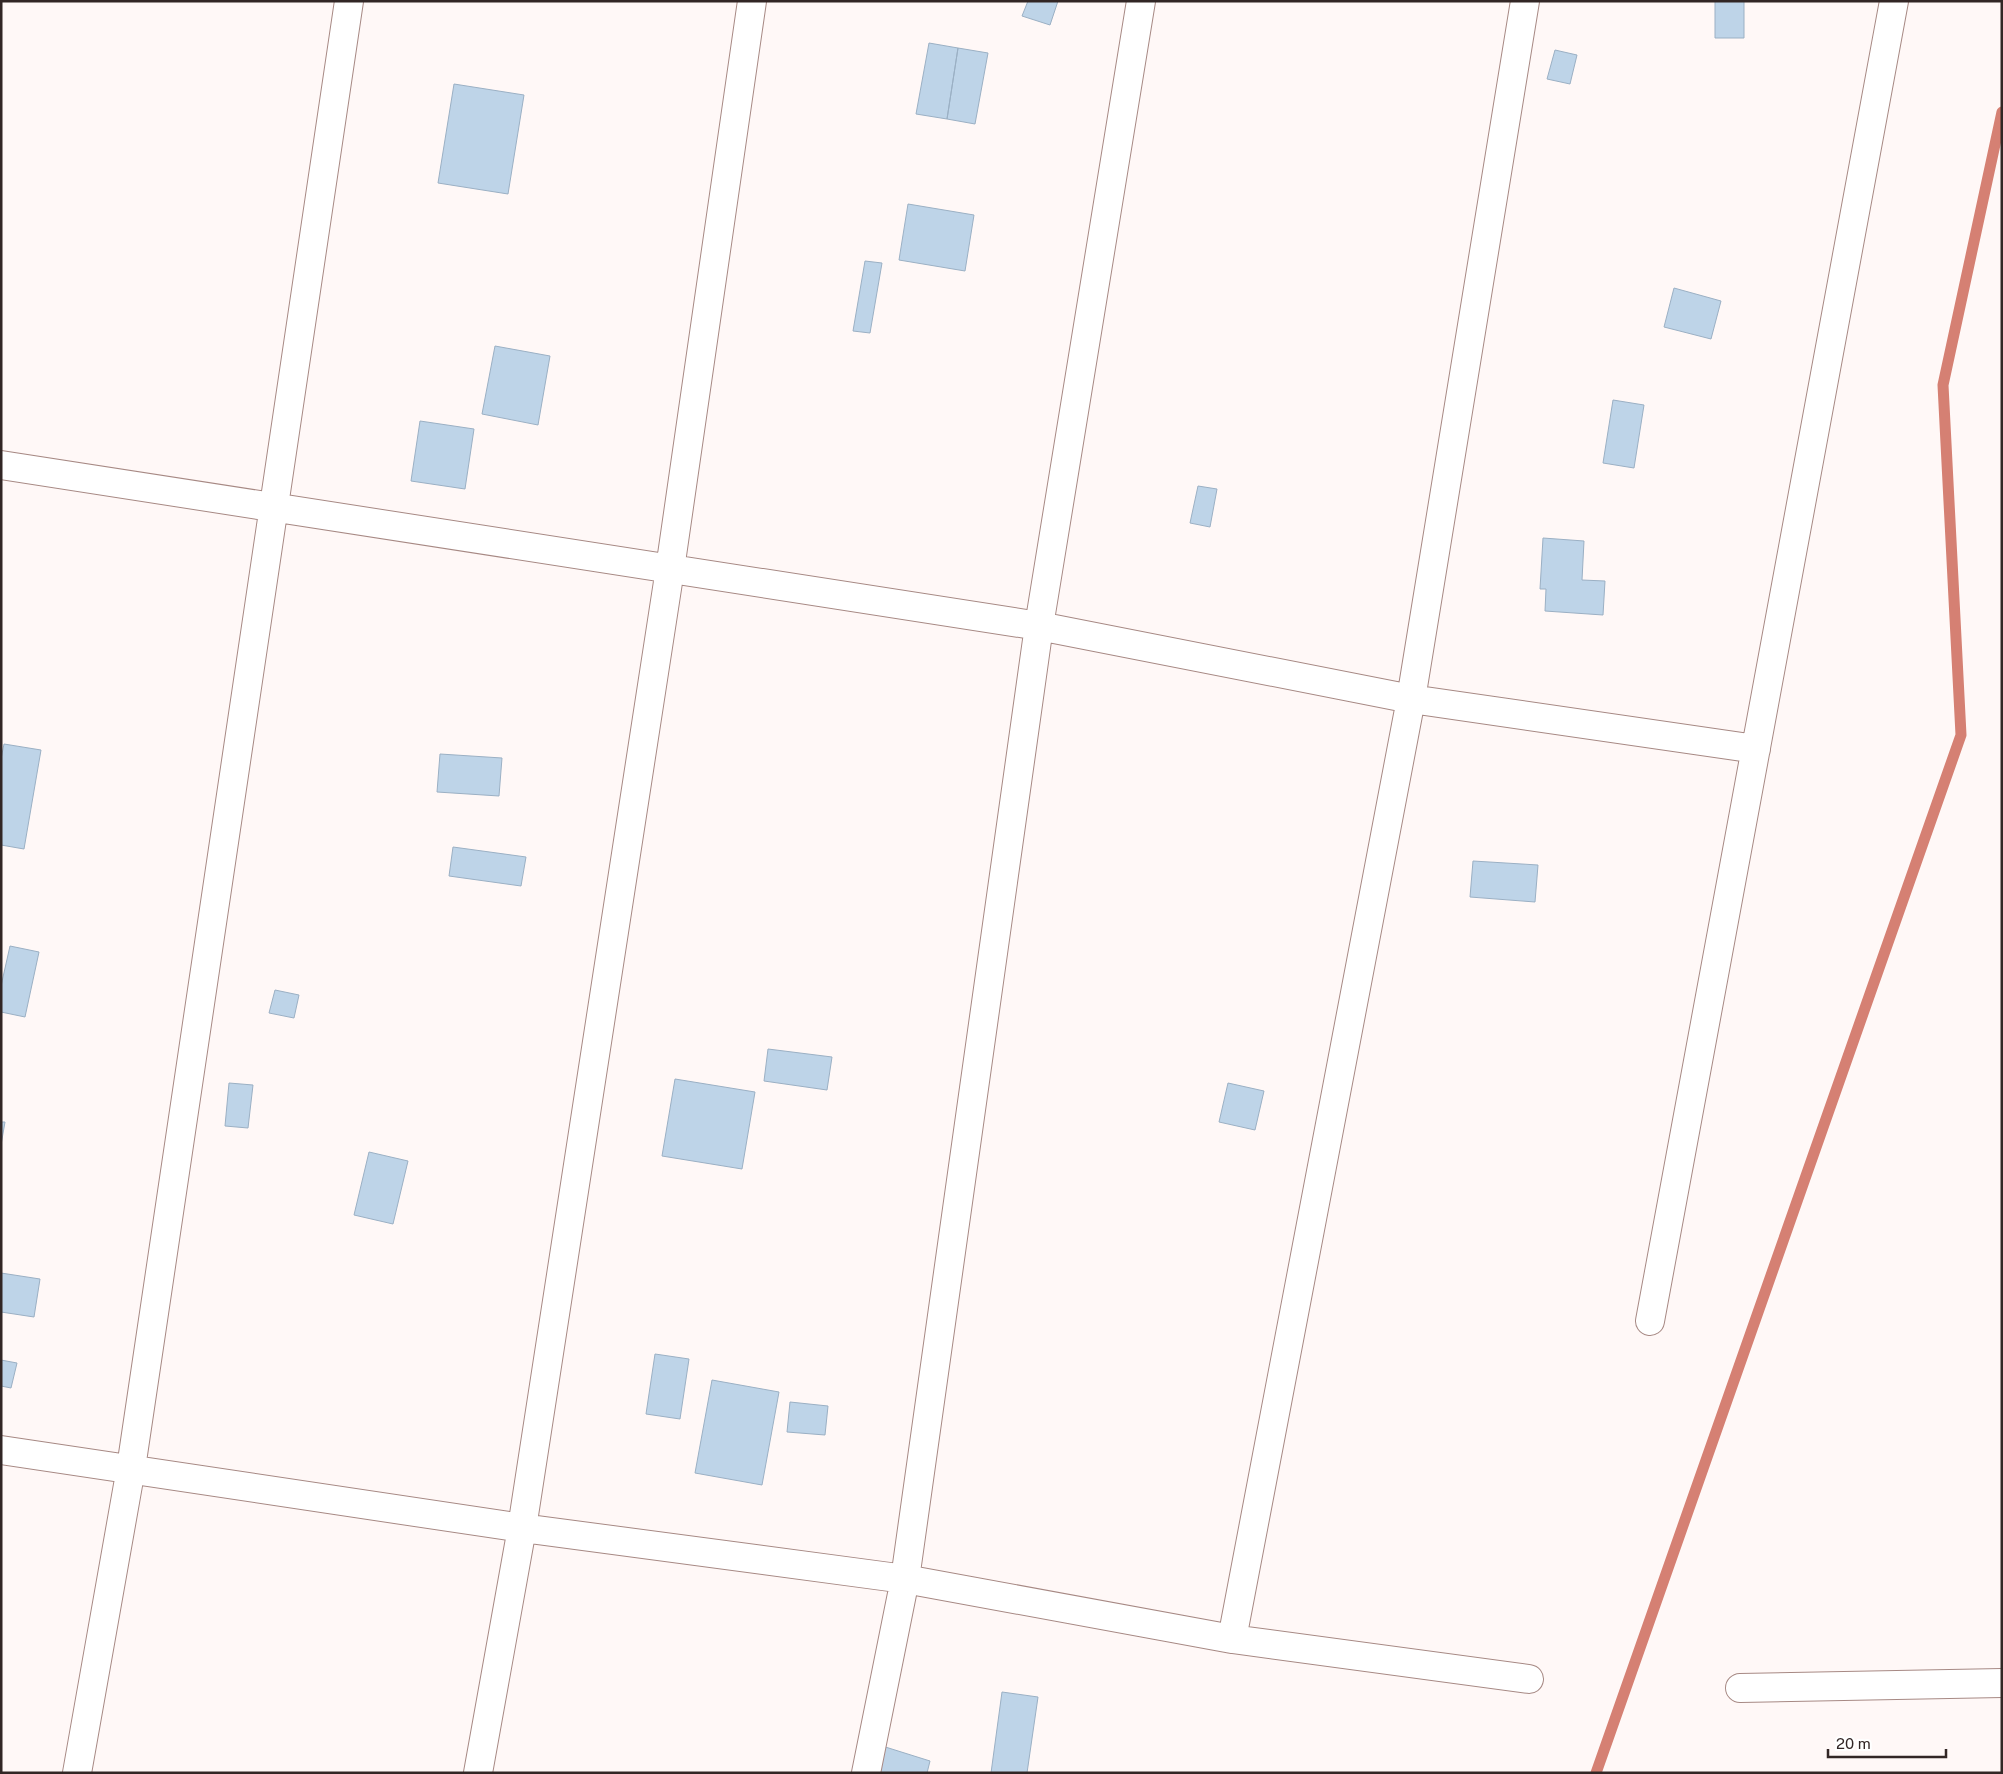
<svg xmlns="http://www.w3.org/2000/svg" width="2003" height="1774" font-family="'Public Sans',sans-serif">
  <rect width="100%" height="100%" fill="#fff8f7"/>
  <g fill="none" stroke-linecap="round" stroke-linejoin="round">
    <path stroke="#d58073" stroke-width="11" d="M1596,1773L1961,735L1943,385L2002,112"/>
  </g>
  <path fill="#bed4e8" stroke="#9bb0c4" d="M1028,1H1058L1050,25L1022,16Z
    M1715,1H1744V38H1715Z
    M929,43L958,48L947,119L916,114Z
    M958,48L988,53L975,124L947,119Z
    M1555,50L1577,55L1570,84L1547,79Z
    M454,84L524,95L508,194L438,183Z
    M908,204L974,215L965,271L899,260Z
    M865,261L882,263L870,333L853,331Z
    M1674,288L1721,301L1711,339L1664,327Z
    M495,346L550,356L538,425L482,414Z
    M1613,400L1644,405L1634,468L1603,463Z
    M420,421L474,429L465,489L411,481Z
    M1198,486L1217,489L1210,527L1190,523Z
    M1543,538L1584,541L1582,580L1605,581L1603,615L1545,611L1546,589H1540Z
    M4,744L41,750L24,849L1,845V759Z
    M440,754L502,758L499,796L437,792Z
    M453,847L526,857L521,886L449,876Z
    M1473,861L1538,865L1535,902L1470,897Z
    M10,946L39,952L25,1017L1,1012V986Z
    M275,990L299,995L294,1018L269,1013Z
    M768,1049L832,1057L827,1090L764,1081Z
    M675,1079L755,1092L742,1169L662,1156Z
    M229,1083L253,1085L248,1128L225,1126Z
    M1228,1083L1264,1091L1255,1130L1219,1122Z
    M1,1122H5L1,1145Z
    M369,1152L408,1161L393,1224L354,1215Z
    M1,1273L40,1279L34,1317L1,1312Z
    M655,1354L689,1359L680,1419L646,1414Z
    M1,1360L17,1363L11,1388L1,1386Z
    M712,1380L779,1392L762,1485L695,1473Z
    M790,1402L828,1406L825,1435L787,1432Z
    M1002,1692L1038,1697L1027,1773H991Z
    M879,1745L930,1761L927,1773H874Z"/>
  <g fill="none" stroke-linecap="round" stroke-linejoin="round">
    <defs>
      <path id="street" d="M1,465L1039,626L1411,699L1756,749
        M1650,1321L1894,1
        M1,1450L522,1528L905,1579L1232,1639L1529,1679
        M1232,1639L1411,699L1525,1
        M1740,1688L2002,1683
        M77,1773L131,1468L349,1
        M478,1773L522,1528L670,569L752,1
        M866,1773L905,1579L1039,626L1141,1"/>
    </defs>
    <use href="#street" stroke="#a78984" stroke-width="30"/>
    <use href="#street" stroke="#fff" stroke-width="28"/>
  </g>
  <rect width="2003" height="1774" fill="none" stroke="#322625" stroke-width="5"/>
  <path d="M1828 1749v8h118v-8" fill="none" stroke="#322625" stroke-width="2.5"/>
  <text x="1836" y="1749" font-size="15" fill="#322625" stroke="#ffffff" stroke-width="4" paint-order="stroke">20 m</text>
</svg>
